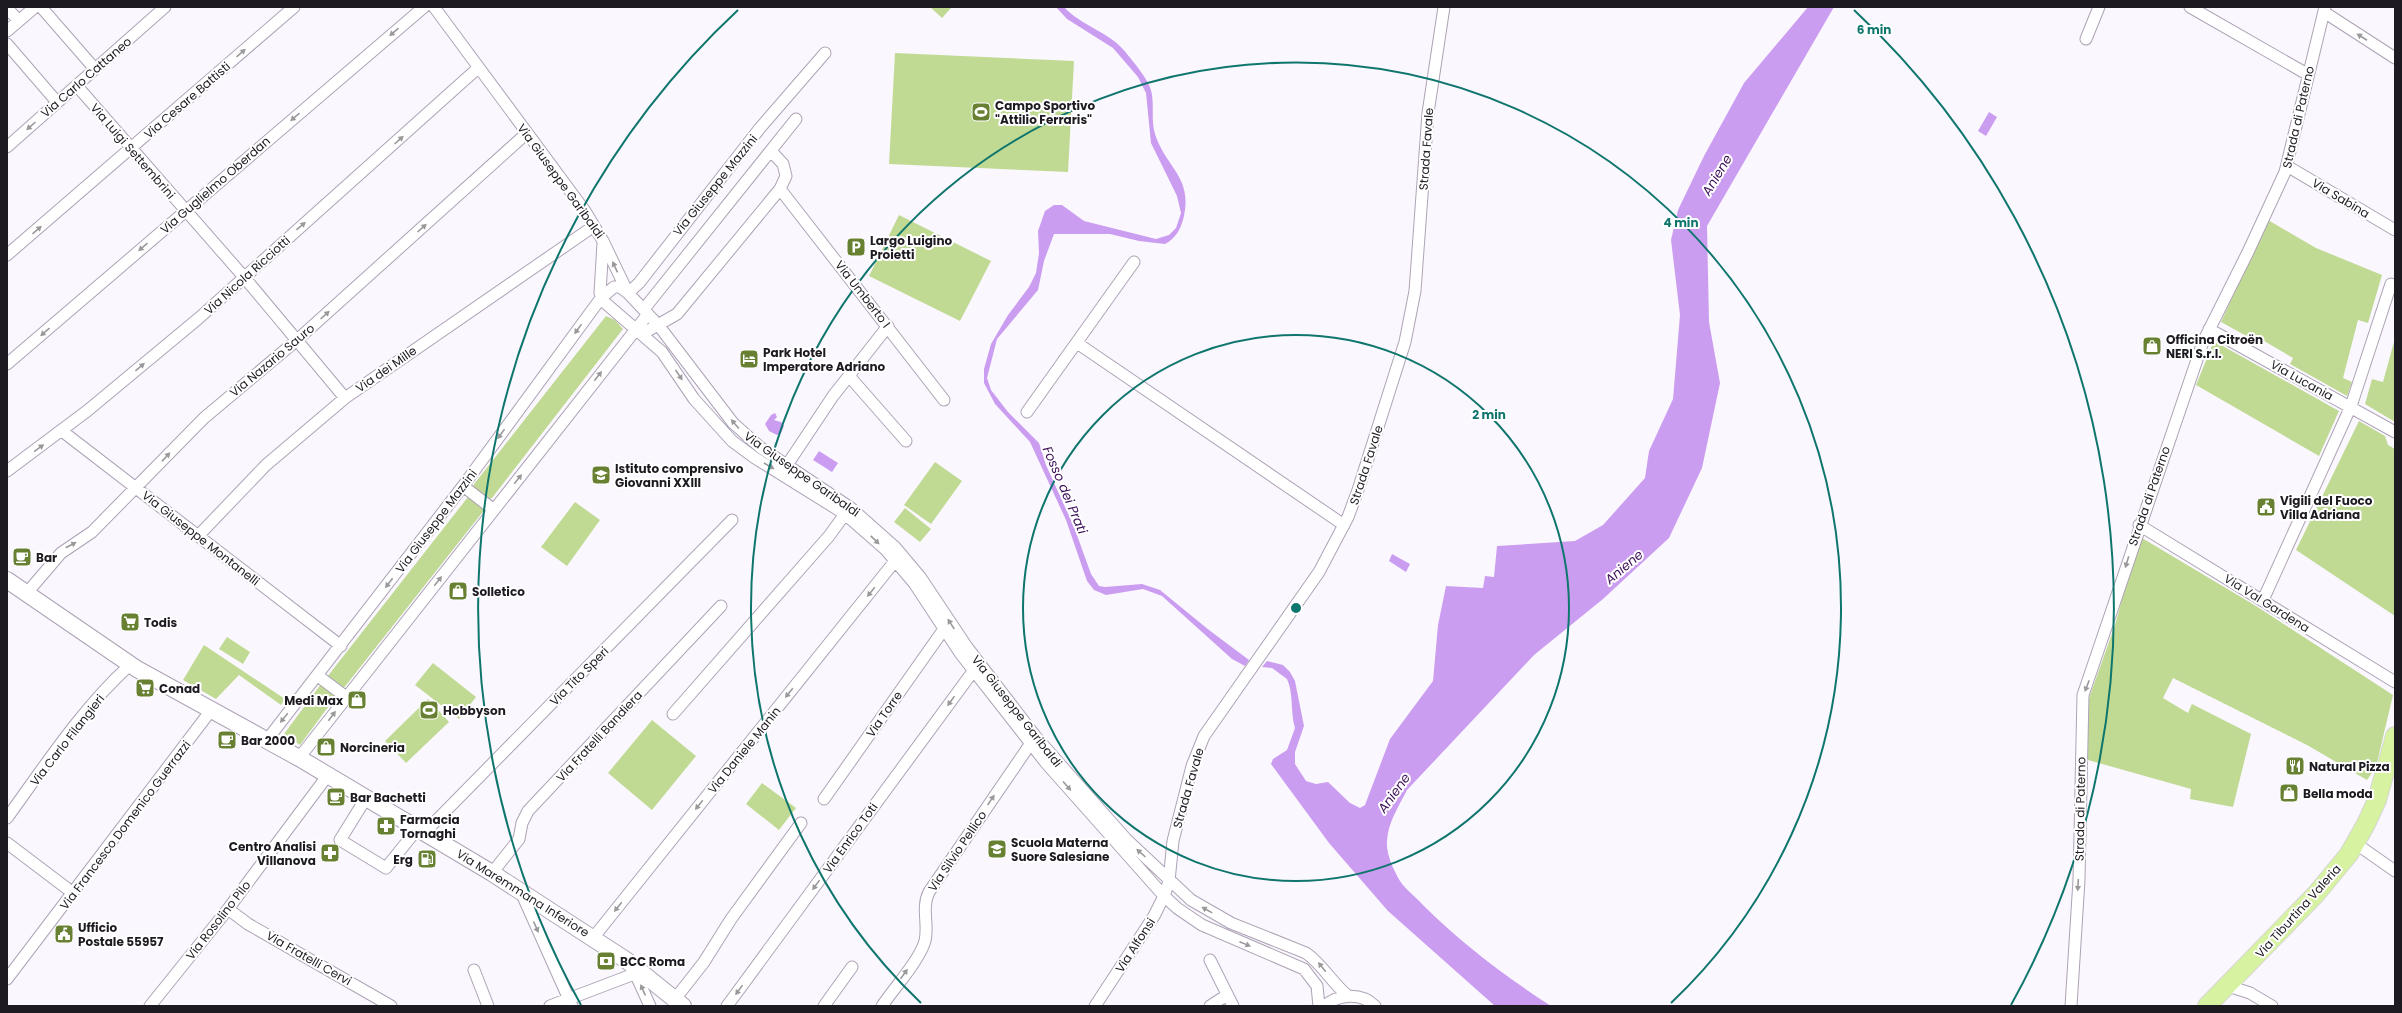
<svg xmlns="http://www.w3.org/2000/svg" width="2402" height="1013" font-family="Poppins,sans-serif">
  <rect width="100%" height="100%" fill="#fbf7ff"/>
  <path fill="#c0da93" d="M930,7H952L942,18Z
    M895,53L1074,61L1068,172L889,164Z
    M899,215L991,261L960,321L869,276Z
    M2268,220L2316,248L2382,275L2368,323L2358,320L2343,378L2352,382L2347,396L2290,364L2293,358L2252,334L2250,338L2221,322Z
    M606,316L615,320L623,329L492,498L487,500L471,488Z
    M2395,338V422L2365,404L2372,379L2383,382Z
    M2214,341L2339,411L2319,456L2196,385Z
    M2359,421L2385,436L2388,445L2395,449V616L2296,550Z
    M935,462L962,481L931,524L904,505Z
    M468,497L485,509L343,689L327,677Z
    M575,502L600,520L567,566L541,547Z
    M905,508L931,529L920,542L894,522Z
    M2142,538L2256,606L2393,695L2376,767L2367,780L2307,745L2173,678L2163,698L2188,713L2192,704L2251,734L2233,807L2190,799L2191,789L2088,760V701L2115,625L2136,548Z
    M227,637L250,652L243,664L219,649Z
    M204,645L285,699L281,705L239,675L216,699L183,680Z
    M433,663L476,697L459,719L415,685Z
    M321,684L337,695L300,745L284,734Z
    M428,699L449,722L406,763L385,741Z
    M652,720L696,756L652,810L608,773Z
    M762,783L796,808L779,830L746,804Z"/>
  <path fill="#cb9df0" d="M1056,7H1064C1081,26 1111,32 1127,54C1135,64 1151,82 1152,95C1154,108 1151,121 1155,134C1167,170 1194,177 1183,220C1180,230 1175,239 1165,244L1139,241L1110,234H1054L1044,261L1038,290L997,339L987,378L991,390L1008,412L1039,443L1046,465L1074,527L1091,574L1099,586L1105,587L1142,584L1160,590L1209,630L1249,660L1245,666L1232,659L1162,596L1143,589L1106,595L1094,590L1087,581L1066,520L1030,442L995,404L984,383V369L991,344L1008,315L1029,287L1036,273L1039,253L1038,231L1045,211L1054,205H1062L1084,221L1156,239L1169,235L1176,228L1181,213L1177,196L1151,143L1146,93L1138,77L1113,48L1067,19Z
    M1808,7H1834L1707,226L1709,322L1720,383L1702,468L1669,538L1603,599L1534,655L1407,790C1399,806 1388,822 1387,841C1386,854 1393,869 1400,881C1405,889 1416,897 1423,905C1462,944 1505,976 1551,1006H1495L1388,911L1329,843L1271,764L1273,759L1287,750L1295,728C1290,712 1294,694 1287,679L1272,668L1262,667L1267,661L1283,665L1290,672L1295,681L1304,726L1295,752V764L1306,781L1316,784L1328,782L1350,803L1360,808L1365,805L1390,739L1433,681L1438,625L1446,586L1483,588L1485,576L1494,577L1497,546L1575,541L1603,525L1645,478L1649,451L1673,399L1680,315L1671,240L1678,210L1704,156L1744,83Z
    M1989,112L1997,117L1986,136L1978,131Z
    M775,413L777,417L774,420L781,422L784,426L781,433L777,435L769,431L765,424L771,415Z
    M819,451L838,463L832,472L813,460Z
    M1392,554L1410,564L1406,572L1389,561Z"/>
  <g fill="none" stroke-linecap="round" stroke-linejoin="round">
    <defs>
      <path id="minor" d="M41,7L95,69
        M434,7L585,211L603,241L628,293L659,326L733,423L761,448L851,508L895,547L921,578L967,647L1036,737L1126,839L1191,900L1231,923L1306,953C1323,965 1332,983 1348,996
        M2190,7L2307,74
        M7,8L19,21
        M2324,12L2395,58
        M7,31L35,7
        M2086,39L2099,7
        M7,44L57,102
        M77,86L244,277L345,398
        M7,147L165,7
        M2287,166L2395,230
        M780,189L944,400
        M603,243L600,293L603,301L662,352L694,399L732,441L755,458L845,514L885,549L914,583L960,653L1046,763L1164,896L1177,908L1202,925L1304,969L1317,986L1319,1006
        M7,255L294,7
        M628,293L639,283L760,128L825,53
        M644,309L796,119
        M2209,329L2395,432
        M642,334L677,314L780,189L786,176L783,164L771,151
        M1077,343L1344,525
        M7,364L424,7
        M849,376L906,441
        M1027,412L1134,262
        M62,431L341,646
        M787,465L833,396L888,326
        M7,471L87,411L199,318L478,68
        M463,486L494,510
        M2139,525L2395,682
        M198,536L266,465L345,398L594,226
        M26,594L61,553L92,532L204,418L297,340L527,133
        M2263,600L2351,406L2391,284
        M318,676L346,697
        M673,714L829,536L845,514
        M267,740L463,486L601,298L614,287H620L628,293
        M299,758L648,314
        M366,798L340,840L386,868L418,828
        M824,799L944,629
        M7,818C44,767 83,707 130,665
        M425,832L732,520
        M7,843L73,893
        M2355,843L2395,871
        M492,873L519,839L522,823L528,811L721,606
        M521,892L572,1006
        M228,909L248,924L391,1006
        M593,938L895,561
        M1210,960L1233,1006
        M474,970L488,1006
        M635,973L650,1006
        M7,979L212,709
        M2228,986L2250,993L2272,1006
        M675,999L704,962L731,919L801,823
        M150,1006L228,909L328,775
        M550,1006L642,971
        M727,1006L974,670
        M824,1006L852,967
        M882,1006C894,988 919,961 925,941C929,924 921,908 929,892L1031,743
        M1095,1006L1154,916L1164,896L1169,881L1173,841L1192,766L1204,736L1319,572L1348,517L1358,490L1405,342L1415,291L1428,113L1444,7
        M1210,1006L1227,995
        M1324,1006C1339,994 1361,992 1375,1006
        M2071,1006L2079,880L2083,695L2203,342L2248,252L2285,172L2325,7"/>
      <path id="secondary" d="M7,580L137,669L299,758L492,873L626,960L683,1006"/>
      <path id="primary" d="M2207,1006L2316,894L2349,854L2366,824L2377,800L2395,736"/>
    </defs>
    <use href="#minor" stroke="#ada3b5" stroke-width="13"/>
    <use href="#secondary" stroke="#ada3b5" stroke-width="18"/>
    <use href="#primary" stroke="#d6d6d7" stroke-width="20"/>
    <use href="#minor" stroke="#fff" stroke-width="11"/>
    <use href="#secondary" stroke="#fff" stroke-width="16"/>
    <use href="#primary" stroke="#d7f2a0" stroke-width="18"/>
  </g>
  <defs><path id="oneway-solid" d="M-6-.8H1V-3.2L6.5 0L1 3.2V.8H-6Z"/></defs>
  <g fill="#9a989b">
    <use href="#oneway-solid" transform="translate(394 32) rotate(139)"/>
    <use href="#oneway-solid" transform="translate(2362 37) rotate(-147)"/>
    <use href="#oneway-solid" transform="translate(241 53) rotate(-41)"/>
    <use href="#oneway-solid" transform="translate(295 117) rotate(139)"/>
    <use href="#oneway-solid" transform="translate(31 126) rotate(138)"/>
    <use href="#oneway-solid" transform="translate(399 140) rotate(-42)"/>
    <use href="#oneway-solid" transform="translate(301 226) rotate(-40)"/>
    <use href="#oneway-solid" transform="translate(422 228) rotate(-42)"/>
    <use href="#oneway-solid" transform="translate(37 230) rotate(-41)"/>
    <use href="#oneway-solid" transform="translate(143 247) rotate(139)"/>
    <use href="#oneway-solid" transform="translate(615 267) rotate(-115)"/>
    <use href="#oneway-solid" transform="translate(325 315) rotate(-42)"/>
    <use href="#oneway-solid" transform="translate(578 329) rotate(126)"/>
    <use href="#oneway-solid" transform="translate(45 332) rotate(139)"/>
    <use href="#oneway-solid" transform="translate(140 367) rotate(-40)"/>
    <use href="#oneway-solid" transform="translate(679 375) rotate(56)"/>
    <use href="#oneway-solid" transform="translate(598 376) rotate(-52)"/>
    <use href="#oneway-solid" transform="translate(735 424) rotate(-131)"/>
    <use href="#oneway-solid" transform="translate(501 434) rotate(126)"/>
    <use href="#oneway-solid" transform="translate(39 448) rotate(-36)"/>
    <use href="#oneway-solid" transform="translate(166 457) rotate(-47)"/>
    <use href="#oneway-solid" transform="translate(769 466) rotate(31)"/>
    <use href="#oneway-solid" transform="translate(518 479) rotate(-52)"/>
    <use href="#oneway-solid" transform="translate(875 540) rotate(44)"/>
    <use href="#oneway-solid" transform="translate(71 545) rotate(-28)"/>
    <use href="#oneway-solid" transform="translate(2127 562) rotate(107)"/>
    <use href="#oneway-solid" transform="translate(438 581) rotate(-52)"/>
    <use href="#oneway-solid" transform="translate(389 583) rotate(127)"/>
    <use href="#oneway-solid" transform="translate(871 592) rotate(129)"/>
    <use href="#oneway-solid" transform="translate(951 624) rotate(-123)"/>
    <use href="#oneway-solid" transform="translate(2087 686) rotate(111)"/>
    <use href="#oneway-solid" transform="translate(789 693) rotate(129)"/>
    <use href="#oneway-solid" transform="translate(951 701) rotate(126)"/>
    <use href="#oneway-solid" transform="translate(332 716) rotate(-53)"/>
    <use href="#oneway-solid" transform="translate(284 718) rotate(129)"/>
    <use href="#oneway-solid" transform="translate(1067 786) rotate(49)"/>
    <use href="#oneway-solid" transform="translate(991 800) rotate(-56)"/>
    <use href="#oneway-solid" transform="translate(699 805) rotate(129)"/>
    <use href="#oneway-solid" transform="translate(1141 853) rotate(-138)"/>
    <use href="#oneway-solid" transform="translate(816 885) rotate(126)"/>
    <use href="#oneway-solid" transform="translate(2078 885) rotate(93)"/>
    <use href="#oneway-solid" transform="translate(618 907) rotate(129)"/>
    <use href="#oneway-solid" transform="translate(1207 910) rotate(-151)"/>
    <use href="#oneway-solid" transform="translate(536 927) rotate(66)"/>
    <use href="#oneway-solid" transform="translate(1245 944) rotate(22)"/>
    <use href="#oneway-solid" transform="translate(1322 967) rotate(-129)"/>
    <use href="#oneway-solid" transform="translate(904 974) rotate(-54)"/>
    <use href="#oneway-solid" transform="translate(643 990) rotate(-114)"/>
    <use href="#oneway-solid" transform="translate(739 990) rotate(126)"/>
  </g>
  <g fill="none" stroke="#0f766e" stroke-width="2">
    <circle cx="1296" cy="608" r="273"/>
    <path d="M921 1003A545 545 0 1 1 1671 1003"/>
    <path d="M581 1005A818 818 0 0 1 738 10M1854 10A818 818 0 0 1 2011 1005"/>
  </g>
  <defs>
    <symbol id="stadium-square" viewBox="-11 -11 22 22"><rect x="-9" y="-9" width="18" height="18" rx="4" fill="#678032" stroke="#fff"/><path d="M0-5a6.5 5 0 1 0 0 10a6.5 5 0 1 0 0-10ZM-3.5-1.8h7v3.6h-7Z" fill="#fff"/></symbol>
    <symbol id="parking-square" viewBox="-11 -11 22 22"><rect x="-9" y="-9" width="18" height="18" rx="4" fill="#678032" stroke="#fff"/><path d="M-3.5-5.5H1a3.5 3.5 0 0 1 0 7H-1V5.5H-3.5ZM-1-3.4V-.6H.8a1.4 1.4 0 0 0 0-2.8Z" fill="#fff"/></symbol>
    <symbol id="shop-square" viewBox="-11 -11 22 22"><rect x="-9" y="-9" width="18" height="18" rx="4" fill="#678032" stroke="#fff"/><path d="M-5-2.5h2.3a2.7 3.5 0 0 1 5.4 0H5L5.5 6h-11ZM-1.5-2.5h3a1.5 2.3 0 0 0-3 0Z" fill="#fff"/></symbol>
    <symbol id="hotel-square" viewBox="-11 -11 22 22"><rect x="-9" y="-9" width="18" height="18" rx="4" fill="#678032" stroke="#fff"/><path d="M-6-4.5h1.5V1H6V5H4.5V3h-9V5H-6ZM-4 0a1.8 1.8 0 1 1 3.6 0ZM.5 0V-2.5h3Q6-2.5 6 0Z" fill="#fff"/></symbol>
    <symbol id="school-square" viewBox="-11 -11 22 22"><rect x="-9" y="-9" width="18" height="18" rx="4" fill="#678032" stroke="#fff"/><path d="M0-5L7-2L0 1L-7-2ZM-4 1L0 2.5L4 1V4Q0 6-4 4Z" fill="#fff"/></symbol>
    <symbol id="civic-square" viewBox="-11 -11 22 22"><rect x="-9" y="-9" width="18" height="18" rx="4" fill="#678032" stroke="#fff"/><path d="M-.6-6.5H3V-4.5H.6V-3L4-1V1h2V6H-6V1h2V-1L-.6-3ZM-1.2 2.5V6h2.4V2.5Z" fill="#fff"/></symbol>
    <symbol id="cafe-square" viewBox="-11 -11 22 22"><rect x="-9" y="-9" width="18" height="18" rx="4" fill="#678032" stroke="#fff"/><path d="M-5.5-4.5H6V0H3Q3 3.5 0 3.5H-2.5Q-5.5 3.5-5.5 0ZM3-3.2v2h1.7v-2ZM-6 4.5H4V6H-6Z" fill="#fff"/></symbol>
    <symbol id="supermarket-square" viewBox="-11 -11 22 22"><rect x="-9" y="-9" width="18" height="18" rx="4" fill="#678032" stroke="#fff"/><path d="M-6-5.5h2.5l.6 2H6L4.5 2H-2.5L-4.4-4H-6ZM-1.5 3.2a1.3 1.3 0 1 0 .1 0ZM3 3.2a1.3 1.3 0 1 0 .1 0Z" fill="#fff"/></symbol>
    <symbol id="restaurant-square" viewBox="-11 -11 22 22"><rect x="-9" y="-9" width="18" height="18" rx="4" fill="#678032" stroke="#fff"/><path d="M-5-6h1v4h1v-4h1v4h1v-4h1v5L-1.5 .5V6h-2V.5L-5-1ZM5-6V6H3V1.5H1.5Q1.5-4 5-6Z" fill="#fff"/></symbol>
    <symbol id="pharmacy-square" viewBox="-11 -11 22 22"><rect x="-9" y="-9" width="18" height="18" rx="4" fill="#678032" stroke="#fff"/><path d="M-2-6h4v4h4v4h-4v4h-4v-4h-4v-4h4Z" fill="#fff"/></symbol>
    <symbol id="fuel-square" viewBox="-11 -11 22 22"><rect x="-9" y="-9" width="18" height="18" rx="4" fill="#678032" stroke="#fff"/><path d="M-5.5-6h7V0h2V4h1.3V-2.5L3-4.5l.8-.8L6-3V5H2.5V1h-1V6h-7ZM-4.2-4.7v3.2H.2V-4.7Z" fill="#fff"/></symbol>
    <symbol id="bank-square" viewBox="-11 -11 22 22"><rect x="-9" y="-9" width="18" height="18" rx="4" fill="#678032" stroke="#fff"/><path d="M-6-4H6V4H-6ZM0-2.3a2.3 2.3 0 1 0 0 4.6a2.3 2.3 0 1 0 0-4.6Z" fill="#fff"/></symbol>
  </defs>
  <g fill-rule="evenodd">
    <use href="#stadium-square" x="970" y="101" width="22" height="22"/>
    <use href="#parking-square" x="845" y="236" width="22" height="22"/>
    <use href="#shop-square" x="2141" y="335" width="22" height="22"/>
    <use href="#hotel-square" x="738" y="348" width="22" height="22"/>
    <use href="#school-square" x="590" y="464" width="22" height="22"/>
    <use href="#civic-square" x="2255" y="496" width="22" height="22"/>
    <use href="#cafe-square" x="11" y="546" width="22" height="22"/>
    <use href="#shop-square" x="447" y="580" width="22" height="22"/>
    <use href="#supermarket-square" x="119" y="611" width="22" height="22"/>
    <use href="#supermarket-square" x="134" y="677" width="22" height="22"/>
    <use href="#shop-square" x="346" y="689" width="22" height="22"/>
    <use href="#stadium-square" x="418" y="699" width="22" height="22"/>
    <use href="#cafe-square" x="216" y="729" width="22" height="22"/>
    <use href="#shop-square" x="315" y="736" width="22" height="22"/>
    <use href="#restaurant-square" x="2284" y="755" width="22" height="22"/>
    <use href="#shop-square" x="2278" y="782" width="22" height="22"/>
    <use href="#cafe-square" x="325" y="786" width="22" height="22"/>
    <use href="#pharmacy-square" x="375" y="815" width="22" height="22"/>
    <use href="#school-square" x="986" y="838" width="22" height="22"/>
    <use href="#pharmacy-square" x="319" y="842" width="22" height="22"/>
    <use href="#fuel-square" x="416" y="848" width="22" height="22"/>
    <use href="#civic-square" x="53" y="923" width="22" height="22"/>
    <use href="#bank-square" x="595" y="950" width="22" height="22"/>
  </g>
  <g text-anchor="middle" dominant-baseline="central" stroke-width="4" stroke-linejoin="round" paint-order="stroke">
    <g font-size="12" fill="#1e1a21" stroke="#fff">
      <text transform="translate(86 77) rotate(-41)">Via Carlo Cattaneo</text>
      <text transform="translate(187 100) rotate(-41)">Via Cesare Battisti</text>
      <text transform="translate(2298 117) rotate(-77)">Strada di Paterno</text>
      <text transform="translate(1426 149) rotate(-86)">Strada Favale</text>
      <text transform="translate(133 151) rotate(49)">Via Luigi Settembrini</text>
      <text transform="translate(561 181) rotate(54)">Via Giuseppe Garibaldi</text>
      <text transform="translate(215 185) rotate(-41)">Via Guglielmo Oberdan</text>
      <text transform="translate(715 185) rotate(-51)">Via Giuseppe Mazzini</text>
      <text transform="translate(2341 198) rotate(31)">Via Sabina</text>
      <text transform="translate(247 275) rotate(-42)">Via Nicola Ricciotti</text>
      <text transform="translate(863 294) rotate(52)">Via Umberto I</text>
      <text transform="translate(272 360) rotate(-40)">Via Nazario Sauro</text>
      <text transform="translate(386 369) rotate(-35)">Via dei Mille</text>
      <text transform="translate(2302 380) rotate(29)">Via Lucania</text>
      <text transform="translate(1366 465) rotate(-72)">Strada Favale</text>
      <text transform="translate(802 474) rotate(35)">Via Giuseppe Garibaldi</text>
      <text transform="translate(2149 496) rotate(-71)">Strada di Paterno</text>
      <text transform="translate(436 521) rotate(-53)">Via Giuseppe Mazzini</text>
      <text transform="translate(201 538) rotate(38)">Via Giuseppe Montanelli</text>
      <text transform="translate(2267 603) rotate(32)">Via Val Gardena</text>
      <text transform="translate(579 676) rotate(-45)">Via Tito Speri</text>
      <text transform="translate(1017 711) rotate(52)">Via Giuseppe Garibaldi</text>
      <text transform="translate(884 714) rotate(-55)">Via Torre</text>
      <text transform="translate(599 736) rotate(-47)">Via Fratelli Bandiera</text>
      <text transform="translate(67 740) rotate(-52)">Via Carlo Filangieri</text>
      <text transform="translate(744 750) rotate(-51)">Via Daniele Manin</text>
      <text transform="translate(1188 788) rotate(-74)">Strada Favale</text>
      <text transform="translate(2080 809) rotate(-89)">Strada di Paterno</text>
      <text transform="translate(125 825) rotate(-53)">Via Francesco Domenico Guerrazzi</text>
      <text transform="translate(850 838) rotate(-54)">Via Enrico Toti</text>
      <text transform="translate(957 851) rotate(-56)">Via Silvio Pellico</text>
      <text transform="translate(523 893) rotate(32)">Via Maremmana Inferiore</text>
      <text transform="translate(2298 911) rotate(-48)">Via Tiburtina Valeria</text>
      <text transform="translate(218 920) rotate(-52)">Via Rosolino Pilo</text>
      <text transform="translate(1135 945) rotate(-57)">Via Alfonsi</text>
      <text transform="translate(309 958) rotate(30)">Via Fratelli Cervi</text>
    </g>
    <g font-size="12" font-weight="bold" fill="#1e1a21" stroke="#fff" text-anchor="start">
      <text x="995" y="105">Campo Sportivo<tspan x="995" dy="14">"Attilio Ferraris"</tspan></text>
      <text x="870" y="240">Largo Luigino<tspan x="870" dy="14">Proietti</tspan></text>
      <text x="2166" y="339">Officina Citroën<tspan x="2166" dy="14">NERI S.r.l.</tspan></text>
      <text x="763" y="352">Park Hotel<tspan x="763" dy="14">Imperatore Adriano</tspan></text>
      <text x="615" y="468">Istituto comprensivo<tspan x="615" dy="14">Giovanni XXIII</tspan></text>
      <text x="2280" y="500">Vigili del Fuoco<tspan x="2280" dy="14">Villa Adriana</tspan></text>
      <text x="36" y="557">Bar</text>
      <text x="472" y="591">Solletico</text>
      <text x="144" y="622">Todis</text>
      <text x="159" y="688">Conad</text>
      <text x="343" y="700" text-anchor="end">Medi Max</text>
      <text x="443" y="710">Hobbyson</text>
      <text x="241" y="740">Bar 2000</text>
      <text x="340" y="747">Norcineria</text>
      <text x="2309" y="766">Natural Pizza</text>
      <text x="2303" y="793">Bella moda</text>
      <text x="350" y="797">Bar Bachetti</text>
      <text x="400" y="819">Farmacia<tspan x="400" dy="14">Tornaghi</tspan></text>
      <text x="1011" y="842">Scuola Materna<tspan x="1011" dy="14">Suore Salesiane</tspan></text>
      <text x="316" y="846" text-anchor="end">Centro Analisi<tspan x="316" dy="14">Villanova</tspan></text>
      <text x="413" y="859" text-anchor="end">Erg</text>
      <text x="78" y="927">Ufficio<tspan x="78" dy="14">Postale 55957</tspan></text>
      <text x="620" y="961">BCC Roma</text>
    </g>
    <g font-size="13" font-style="italic" fill="#3c0e57" stroke="#fff">
      <text transform="translate(1717 175) rotate(-59)">Aniene</text>
      <text transform="translate(1065 490) rotate(67)">Fosso dei Prati</text>
      <text transform="translate(1624 567) rotate(-40)">Aniene</text>
      <text transform="translate(1394 793) rotate(-54)">Aniene</text>
    </g>
  </g>
  <circle cx="1296" cy="608" r="6" fill="#0f766e" stroke="#fff" stroke-width="2"/>
  <g font-size="12" text-anchor="middle" font-weight="bold" fill="#0f766e" stroke="#fff" stroke-width="4" stroke-linejoin="round" paint-order="stroke">
    <text x="1874" y="34">6 min</text>
    <text x="1681" y="227">4 min</text>
    <text x="1489" y="419">2 min</text>
  </g>
  <rect width="2402" height="1013" fill="none" stroke="#1e1a21" stroke-width="16"/>
</svg>
